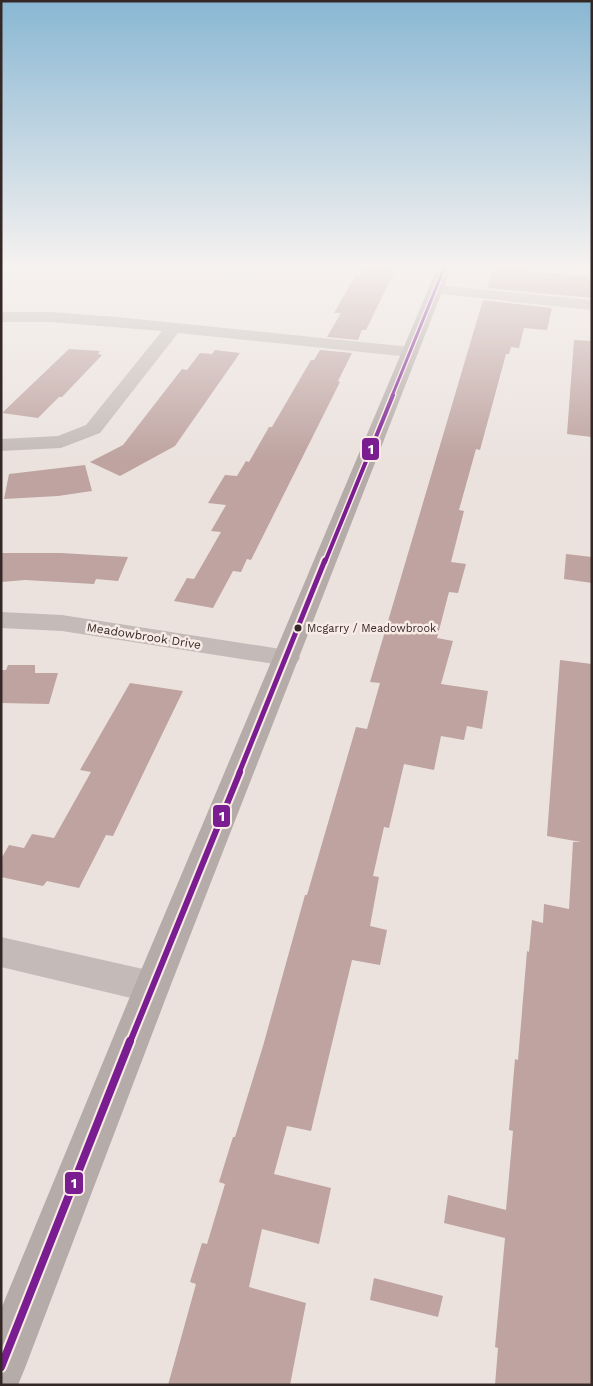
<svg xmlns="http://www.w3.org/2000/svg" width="593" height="1386" font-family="'Work Sans',sans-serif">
  <rect width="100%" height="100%" fill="#ebe2de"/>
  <path fill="#d1ceb9" d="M229,266H252L255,272L254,274C244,277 228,277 220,271Z"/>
  <path fill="#bea3a0" d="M364,266H397L366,330H362L358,340L327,337L341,313H334L355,276H359Z
    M494,266H529L527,271L592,277V298L487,288Z
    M483,300L552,308L547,330L524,328L519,348L511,347L509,354H506L480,450L476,449L459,510L464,511L451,562L466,564L458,593L449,592L437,638L453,641L441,684L488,691L482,729L467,726L464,740L441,736L434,770L404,764L389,828L384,827L373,876L379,877L370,926L387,930L380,965L352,960L311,1131L287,1126L274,1174L331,1188L319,1244L262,1229L249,1287L306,1303L290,1385H168L196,1284L190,1282L202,1243L207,1244L225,1184L219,1182L233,1137H235L263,1046L305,895H307L356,727L367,729L380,683L370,682Z
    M574,340L592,341V437L567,434Z
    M69,349L100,351L98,354L102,355L62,397H59L38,418L2,413Z
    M215,350L240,353L175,446L120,476L90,462L123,445L182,369L187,370L200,353L212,354Z
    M320,350L352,353L338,381L340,382L251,560L247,559L241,572L233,571L213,608L174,601L187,578L194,579L221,532L211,531L226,505L208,503L225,475L237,476L246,461L249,462L269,427H272L311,360H314Z
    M85,465L92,491L58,496L4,499L9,474Z
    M1,553H61L128,557L118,581L96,579L94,584L25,580L1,582Z
    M566,554L592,557V583L564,579Z
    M560,660L592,664V1385H495L498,1348L495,1347L505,1238L444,1223L448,1195L506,1210L513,1131L509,1130L515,1059L518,1060L527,951L529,952L532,920L543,923L544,904L569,909L573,842H581L547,836Z
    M8,665H35V673H58L49,704L1,703V670H6Z
    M130,683L183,691L113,836L106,835L79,888L47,881L43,886L1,877V859L9,845L24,848L32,834L54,838L91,772L80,770Z
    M374,1278L443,1296L438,1317L370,1300Z"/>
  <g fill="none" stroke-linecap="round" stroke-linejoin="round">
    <path fill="#c4bbb8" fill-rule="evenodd" d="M436,285L592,300V310L431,293L428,290L431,287Z
      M1,312H50L117,317L410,347L416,348L419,352L416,356L410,357L178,333L100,433L61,448L1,451V439L58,436L86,425L162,331L50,322H1Z
      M1,612L62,615L287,650L296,652L300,658L296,664L287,666L62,631L1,628Z
      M1,937L152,971L165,976L170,987L165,998L152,1003L1,967Z"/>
    <path fill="#b5aba8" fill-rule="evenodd" d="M438,266H452L170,987L25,1368L18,1385H1V1309L134,987Z"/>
    <defs>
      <path id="bus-1-far4" d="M392,396L445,266"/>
      <path id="bus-1-far3" d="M325,562L393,395"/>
      <path id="bus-1-far2" d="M239,773L325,560"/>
      <path id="bus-1-far1" d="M130,1042L240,772"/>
      <path id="bus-1" d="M1,1367L130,1041"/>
    </defs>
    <use href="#bus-1-far4" stroke="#f8ebe5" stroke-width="5.5"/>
    <use href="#bus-1-far3" stroke="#f8ebe5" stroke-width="7"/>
    <use href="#bus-1-far2" stroke="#f8ebe5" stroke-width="9"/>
    <use href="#bus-1-far1" stroke="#f8ebe5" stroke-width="10"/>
    <use href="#bus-1" stroke="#f8ebe5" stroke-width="12"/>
    <use href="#bus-1-far4" stroke="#7a1d90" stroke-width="3"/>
    <use href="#bus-1-far3" stroke="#7a1d90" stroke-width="4"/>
    <use href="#bus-1-far2" stroke="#7a1d90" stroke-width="5"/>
    <use href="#bus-1-far1" stroke="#7a1d90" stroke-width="6"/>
    <use href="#bus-1" stroke="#7a1d90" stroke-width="8"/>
  </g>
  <linearGradient id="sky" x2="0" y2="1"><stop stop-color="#89b7d3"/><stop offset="0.58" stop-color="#f6f2f0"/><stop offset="1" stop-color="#f6f2f0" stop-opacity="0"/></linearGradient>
  <rect width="593" height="460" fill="url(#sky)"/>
  <circle fill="#342827" stroke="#f8ebe5" stroke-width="2" cx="298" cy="628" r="4.5"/>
  <g text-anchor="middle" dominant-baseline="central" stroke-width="5" stroke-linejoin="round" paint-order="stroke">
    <g font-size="11" fill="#342827" stroke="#f8ebe5" text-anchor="start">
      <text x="307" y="628">Mcgarry / Meadowbrook</text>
    </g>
    <g font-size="12" fill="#342827" stroke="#f8ebe5">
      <text transform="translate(144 636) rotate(9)">Meadowbrook Drive</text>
    </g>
  </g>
  <g stroke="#f8ebe5" stroke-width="2">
    <rect x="361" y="437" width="19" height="24" rx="5" fill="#7a1d90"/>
    <rect x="212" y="804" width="19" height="24" rx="5" fill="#7a1d90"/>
    <rect x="64" y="1171" width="20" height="24" rx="5" fill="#7a1d90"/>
  </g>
  <g font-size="14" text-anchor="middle" font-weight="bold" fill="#fff">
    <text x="371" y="454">1</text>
    <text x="222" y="821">1</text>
    <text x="74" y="1188">1</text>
  </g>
  <rect width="593" height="1386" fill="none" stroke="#342827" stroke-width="5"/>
</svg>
